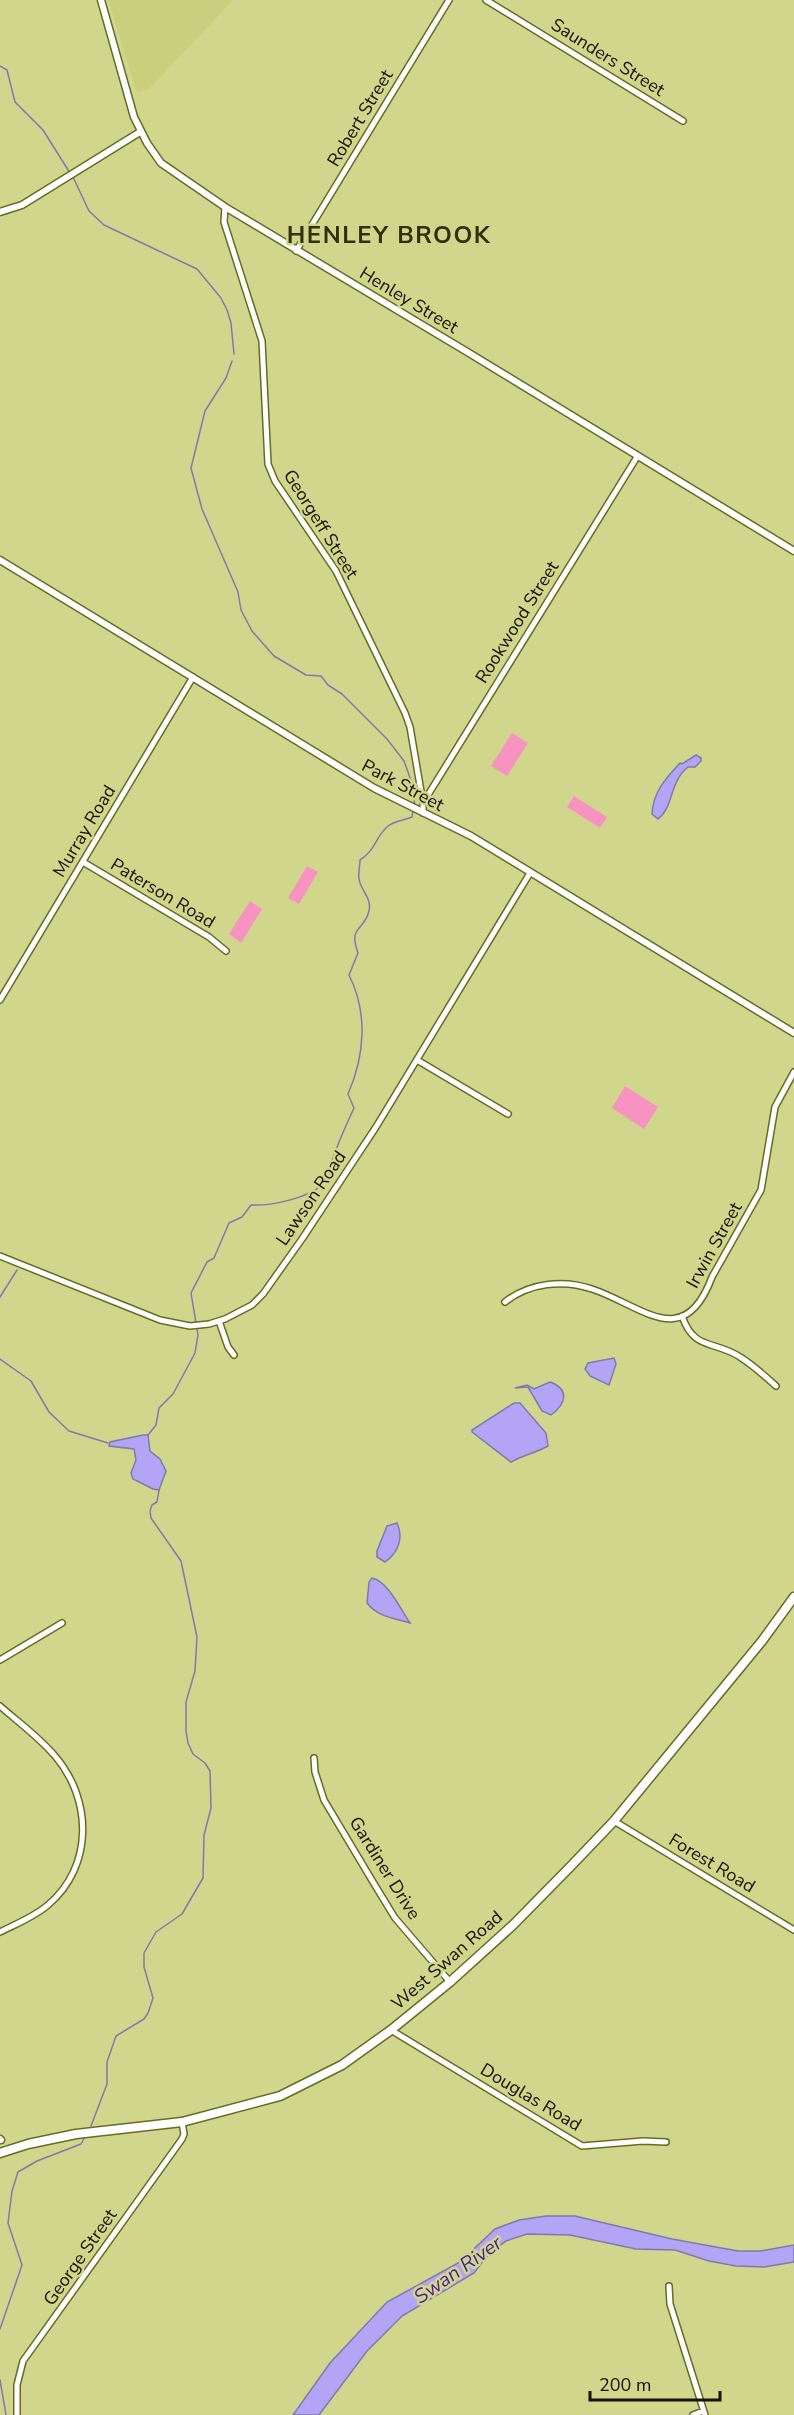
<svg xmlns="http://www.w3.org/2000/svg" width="794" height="2415" font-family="'Nunito Sans',sans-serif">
  <rect width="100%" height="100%" fill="#d1d68d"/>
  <path fill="#cacf7d" d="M108,0H233L150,88L137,93Z"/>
  <path fill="#f693c0" d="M512,733L528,743L507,776L491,766Z
    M574,796L607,817L600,828L567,807Z
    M307,866L318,872L299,904L288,898Z
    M250,901L262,909L241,943L229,934Z
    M625,1086L658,1107L644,1129L612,1108Z"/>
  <path fill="#b3a4f5" stroke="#8378ac" stroke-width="1.5" d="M696,755L701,758V761L695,767H688C669,782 674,807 658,819L652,814C653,792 666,778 680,763L682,764Z
    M614,1358L616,1364L609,1385L590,1376L585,1369L588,1363Z
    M550,1382C570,1389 566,1404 551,1415L542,1411L528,1387L515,1388L527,1385L534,1389Z
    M514,1403H520L546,1433L548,1446C536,1453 523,1455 511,1462L472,1432V1430Z
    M143,1435H148L150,1451L160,1459L166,1471L159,1490L153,1489L133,1479L131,1473L136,1460L134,1449L109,1446L110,1442Z
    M397,1523C404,1538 398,1553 385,1562L377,1557V1551L387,1526Z
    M372,1578C389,1582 400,1609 410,1623C393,1618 378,1617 367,1603L369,1582Z
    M546,2216H575L672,2239L738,2251H760L794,2245V2262L764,2267L736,2266L709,2261L675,2250L636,2249L570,2235L527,2234L506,2241L488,2255L474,2273L402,2316L367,2351L319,2415H293L330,2363L387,2302L460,2262L495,2229L519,2220Z"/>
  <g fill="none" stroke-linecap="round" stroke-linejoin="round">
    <path stroke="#8378ac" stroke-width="1.5" d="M0,66L7,70L15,102L43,130L70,173
      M73,177L89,211L104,225L197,269L221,298L227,310L231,323L234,354
      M232,361L226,378L205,411L191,468L202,509L238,592L241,610L252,631L274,656L306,675L321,676L328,685L342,694L387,739L404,761L412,783L415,807
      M0,1297L17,1270
      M0,1359L31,1381L49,1412L69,1431L108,1443
      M148,1435L156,1425L159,1408L173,1394L195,1353L198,1335L191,1293L207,1262L214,1258L229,1223L242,1217L251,1205C271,1206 311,1198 325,1182C330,1176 331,1163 334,1155C340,1139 347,1123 354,1108L348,1094C365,1055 368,1013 349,975L358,953C348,925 364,932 369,911C372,898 361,891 359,879C358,873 360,866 360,860C376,850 375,837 388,826C396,820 403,821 412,817L413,811
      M91,2126L107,2084V2062L116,2036L144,2019L148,2013L153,1998L144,1967V1953L156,1932L182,1914L203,1878L204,1835L211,1808L210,1771L205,1763L193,1754L188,1743L186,1731V1702L195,1671L197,1637L181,1561L151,1518L150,1511L152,1505L157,1502L159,1490
      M0,2329L22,2265L8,2223L12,2191L18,2172L37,2161L81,2144L85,2137
      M0,2380L6,2415"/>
    <defs>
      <path id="minor" d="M486,0L683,121
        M225,207L224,222L262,341L268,464L275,481L336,571L405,713L410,727L423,803V813
        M296,251L449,0
        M423,803L637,457
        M83,862L209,937L226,951
        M0,1000L193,677
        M417,1060L508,1114
        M0,1256L160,1320L190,1326L209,1324L225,1319L252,1305L263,1294L302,1239L376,1127L530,873
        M505,1302C529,1283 563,1279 592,1289C641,1305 684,1353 712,1277L761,1190L775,1107L794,1072
        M682,1316C694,1351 714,1340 740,1357C753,1365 765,1376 776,1386
        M219,1321L228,1347L234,1355
        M0,1660L62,1623
        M0,1706C18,1722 39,1737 55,1756C92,1799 94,1866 48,1905C34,1917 16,1924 0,1932
        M314,1758L315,1772L324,1800L373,1882L395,1918L450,1982
        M614,1821L794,1930
        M391,2030L582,2146L643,2141L666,2142
        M669,2286L670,2304L705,2415
        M17,2415V2385L23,2361L182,2139L184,2134L182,2122
        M693,2415L703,2411"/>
      <path id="tertiary" d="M101,0L134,117L147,143L161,163L225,207L469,353L794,551
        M0,212L22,205L140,132
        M0,560L374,788L471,836L794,1033
        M0,2139L1,2140"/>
      <path id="primary" d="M0,2153L28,2144L76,2134L182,2122L280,2096L342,2065L391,2030L450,1982L513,1925L571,1866L614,1821L762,1641L794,1597"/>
    </defs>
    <use href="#minor" stroke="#686c23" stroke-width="8"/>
    <use href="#tertiary" stroke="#686c23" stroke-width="9"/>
    <use href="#primary" stroke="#686c23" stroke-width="11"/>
    <use href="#minor" stroke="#fff" stroke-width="5"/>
    <use href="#tertiary" stroke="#fff" stroke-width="6"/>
    <use href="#primary" stroke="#fff" stroke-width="8"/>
  </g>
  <g text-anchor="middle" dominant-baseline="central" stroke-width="5" stroke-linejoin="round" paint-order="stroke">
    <g font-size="18" fill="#121300" stroke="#d1d68d">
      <text transform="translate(608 57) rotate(32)">Saunders Street</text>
      <text transform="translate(360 118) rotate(-59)">Robert Street</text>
      <text transform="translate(409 300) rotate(31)">Henley Street</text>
      <text transform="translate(321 524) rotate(58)">Georgeff Street</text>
      <text transform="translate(517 622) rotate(-58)">Rookwood Street</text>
      <text transform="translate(403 785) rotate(28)">Park Street</text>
      <text transform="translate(84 831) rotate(-59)">Murray Road</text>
      <text transform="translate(163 893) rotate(31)">Paterson Road</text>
      <text transform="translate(311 1198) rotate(-56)">Lawson Road</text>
      <text transform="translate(714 1245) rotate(-61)">Irwin Street</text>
      <text transform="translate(712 1863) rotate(31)">Forest Road</text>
      <text transform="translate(385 1868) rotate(58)">Gardiner Drive</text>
      <text transform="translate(447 1960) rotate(-41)">West Swan Road</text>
      <text transform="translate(531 2097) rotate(31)">Douglas Road</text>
      <text transform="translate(80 2257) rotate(-55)">George Street</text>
    </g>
    <g font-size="20" font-style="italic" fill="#481f93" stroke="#d1d68d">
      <text transform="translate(458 2270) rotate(-35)">Swan River</text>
    </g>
    <g font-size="24" font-weight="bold" letter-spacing="1.5" fill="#2f310a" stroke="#d1d68d">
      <text x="389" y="235">HENLEY BROOK</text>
    </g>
  </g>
  <path d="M590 2391v9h130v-9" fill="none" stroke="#121300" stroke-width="3"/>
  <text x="599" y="2391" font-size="18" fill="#121300" stroke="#d1d68d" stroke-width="4.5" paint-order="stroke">200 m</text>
</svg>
